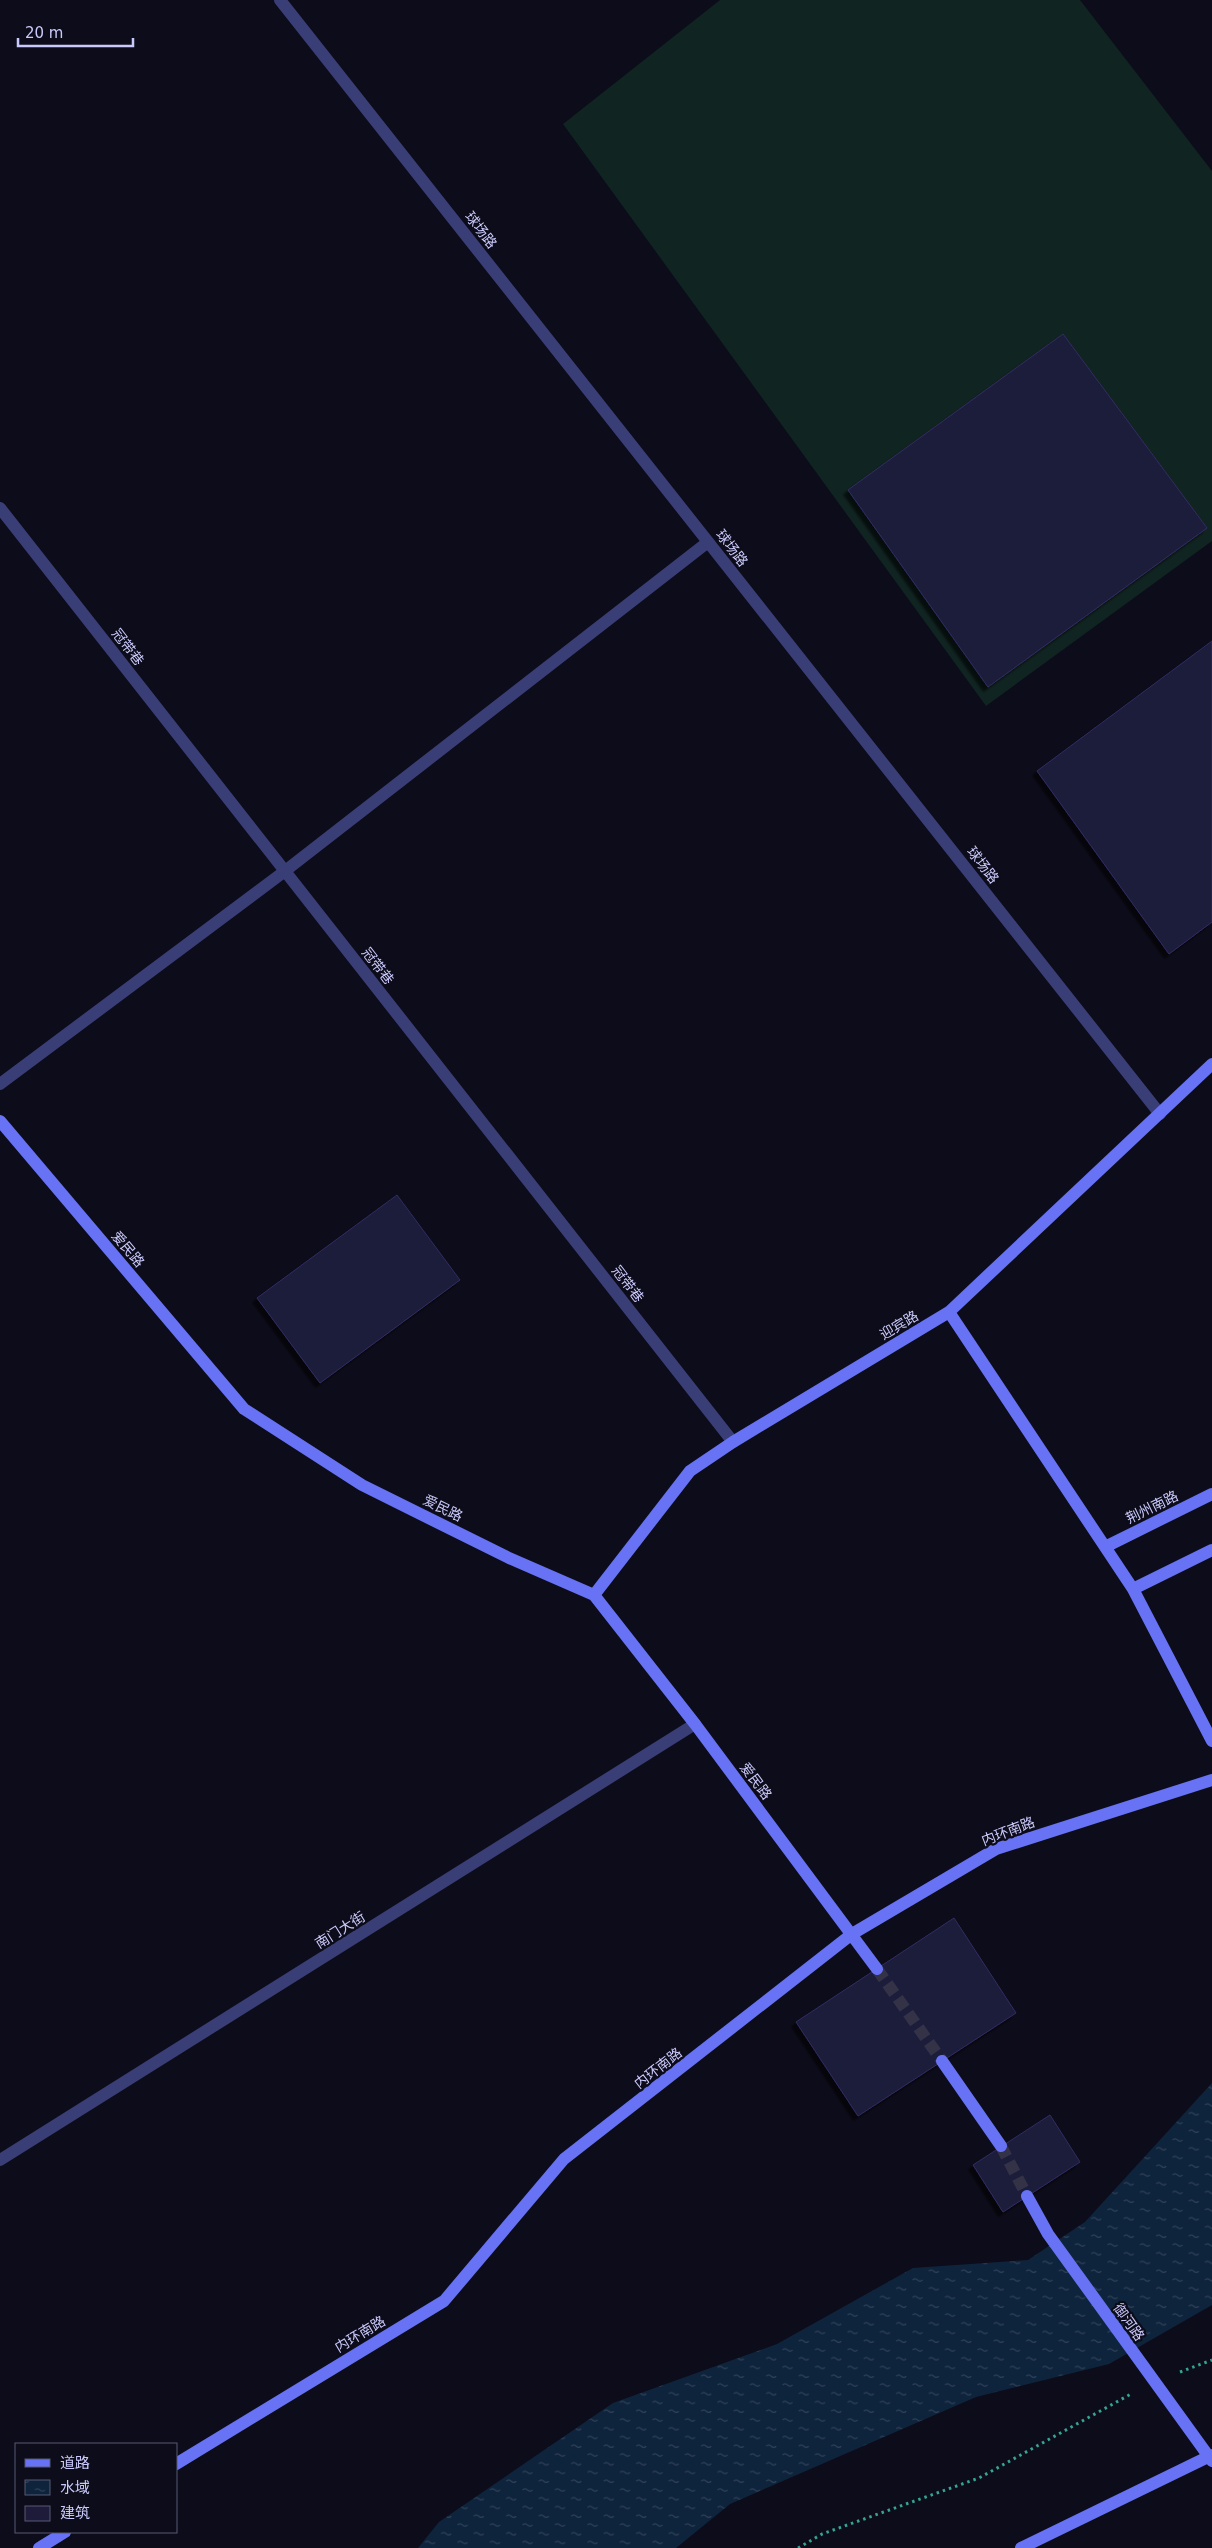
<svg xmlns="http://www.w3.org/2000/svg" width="1212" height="2548" font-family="'DejaVu Sans','Noto Sans SC',sans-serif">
  <defs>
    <pattern id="water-ripples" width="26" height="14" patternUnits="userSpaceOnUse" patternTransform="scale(1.25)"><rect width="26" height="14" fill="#0e243c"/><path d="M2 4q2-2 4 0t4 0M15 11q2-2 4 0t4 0" fill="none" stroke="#304259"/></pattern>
    <filter id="shadow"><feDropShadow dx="-4.5" dy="4.5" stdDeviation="1" flood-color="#0009"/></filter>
  </defs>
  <rect width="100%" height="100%" fill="#0d0c1a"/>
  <path fill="#102421" d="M720,0H1080L1212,171V541L986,706L563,124Z"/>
  <path fill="url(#water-ripples)" d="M1212,2083V2305L1109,2364L976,2397L730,2504L676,2548H418L439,2522L613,2403L777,2344L913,2268L1028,2260L1085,2222Z"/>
  <path fill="#1d1a3a" stroke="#322d64" filter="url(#shadow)" d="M1063,334L1207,528L988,687L848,490Z
    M1212,641V922L1169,954L1037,771Z
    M397,1195L460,1280L320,1383L257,1298Z
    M954,1918L1016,2013L858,2116L796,2022Z
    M1050,2115L1080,2162L1003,2212L973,2165Z"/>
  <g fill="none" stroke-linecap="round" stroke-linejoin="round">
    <path stroke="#333247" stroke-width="12" stroke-dasharray="12 6" stroke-linecap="butt" d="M877,1969L942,2061
      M1001,2146L1027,2196"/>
    <path stroke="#35a492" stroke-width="3" stroke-dasharray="2.5 4" stroke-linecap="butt" d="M1180,2372L1212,2360
      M798,2548L822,2534L979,2478L1131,2394"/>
    <path stroke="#3a3e76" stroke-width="12" d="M0,508L733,1442
      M0,1084L285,871L708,542
      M0,2160L695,1724"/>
    <path stroke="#3a3e76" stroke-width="12" d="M280,0L1160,1114"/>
    <path stroke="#6772f4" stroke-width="12" d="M0,1121L244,1409L362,1485L509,1558L594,1595L695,1724L877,1969
      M949,1312L1133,1589L1212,1741
      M1105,1547L1212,1494
      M1133,1589L1212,1550
      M594,1595L690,1471L733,1442L949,1312L1212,1064
      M942,2061L1001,2146
      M1027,2196L1048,2234L1212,2461
      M176,2464L444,2301L564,2159L852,1934L996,1849L1212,1780
      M39,2548L65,2532
      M1021,2548L1212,2455"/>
  </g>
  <g text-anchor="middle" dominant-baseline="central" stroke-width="4.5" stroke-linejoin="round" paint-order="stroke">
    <g font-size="14" fill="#cac9fb" stroke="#0d0c1a">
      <text transform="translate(481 230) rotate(52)">球场路</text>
      <text transform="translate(732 548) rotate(52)">球场路</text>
      <text transform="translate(128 647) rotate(52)">冠带巷</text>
      <text transform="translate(983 865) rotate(52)">球场路</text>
      <text transform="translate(378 966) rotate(52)">冠带巷</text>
      <text transform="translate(128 1249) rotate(50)">爱民路</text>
      <text transform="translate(628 1284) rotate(52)">冠带巷</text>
      <text transform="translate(899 1325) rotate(-31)">迎宾路</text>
      <text transform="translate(1152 1507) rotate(-26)">荆州南路</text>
      <text transform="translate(443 1508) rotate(26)">爱民路</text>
      <text transform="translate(756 1781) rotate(53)">爱民路</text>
      <text transform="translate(1008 1831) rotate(-21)">内环南路</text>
      <text transform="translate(340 1930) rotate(-32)">南门大街</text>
      <text transform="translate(658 2068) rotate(-38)">内环南路</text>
      <text transform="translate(1129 2322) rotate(55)">御河路</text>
      <text transform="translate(360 2334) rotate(-31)">内环南路</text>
    </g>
  </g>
  <rect x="15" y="2443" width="162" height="90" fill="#0d0c1a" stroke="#595874"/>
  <rect x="25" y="2459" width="25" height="8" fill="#6772f4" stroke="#595874"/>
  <text x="60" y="2468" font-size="15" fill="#cac9fb">道路</text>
  <rect x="25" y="2480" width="25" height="15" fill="url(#water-ripples)" stroke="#595874"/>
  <text x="60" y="2493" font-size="15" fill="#cac9fb">水域</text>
  <rect x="25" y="2506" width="25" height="15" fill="#1d1a3a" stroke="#595874"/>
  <text x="60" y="2518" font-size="15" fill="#cac9fb">建筑</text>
  <path d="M18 38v8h115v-8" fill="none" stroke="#cac9fb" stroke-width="2.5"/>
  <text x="25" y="38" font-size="15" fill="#cac9fb" stroke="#0d0c1a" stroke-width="4" paint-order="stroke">20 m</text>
</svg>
